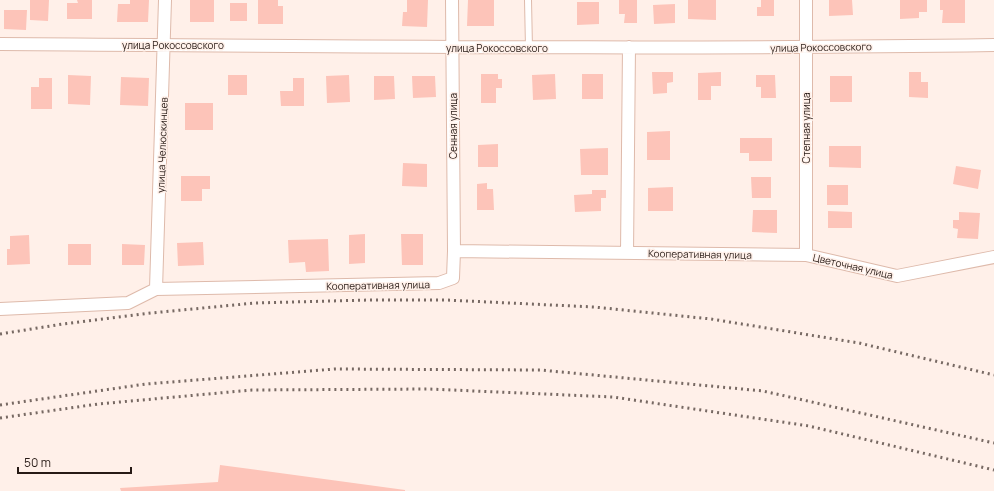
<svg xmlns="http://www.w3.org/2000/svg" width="994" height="491" font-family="Manrope,sans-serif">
  <rect width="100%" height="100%" fill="#fff0e9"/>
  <path fill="#fdc4b9" d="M30,0H49L48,21L30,20Z
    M77,0H92V19H67V3H78Z
    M130,0H149L148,22H117L118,4H130Z
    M190,0H214V22H190Z
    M258,0H278V6H283V24H258Z
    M407,0H428L427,27L402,26L403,12H407Z
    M468,0H494V26H467Z
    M619,0H637V23H624L625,14H619Z
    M688,0H716V20L688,19Z
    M761,0H774V16H757V7H761Z
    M829,0H852L853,15L829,16Z
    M900,0H927V12H919V18L900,19Z
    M940,0H965V23H942L943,10H940Z
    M577,2H599V24L577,25Z
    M230,3H247V21H230Z
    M675,4V23L654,24L653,5Z
    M4,10H27L26,30L4,29Z
    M652,72H673V82L667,83V93L653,94Z
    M721,72V86H711V100H698V73Z
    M909,72H921V82H928V98L909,97Z
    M481,74H498V79H502V88H496V103H481Z
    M555,74L556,99L533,100L532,75Z
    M582,74H603V99H582Z
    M68,75L91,76L90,105L68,104Z
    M228,75H247V95H228Z
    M349,75L350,102L327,103L326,76Z
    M756,75H775L776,98H761V87H756Z
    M374,76H394L395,99L374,100Z
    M412,76H435L436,97L413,98Z
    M830,76H852V102H830Z
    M121,77L149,78L148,106L120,105Z
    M39,78H52V109H31V87H39Z
    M293,78H304V106H281L280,91H293Z
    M185,103H213V130H185Z
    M670,131V160H647V132Z
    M740,138H772V161H749V153H740Z
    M498,144V167H478V145Z
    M829,146H861V168L829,167Z
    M608,148V175H581L580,149Z
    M403,163L427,164V187L402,186Z
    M956,166L981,170L978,189L953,184Z
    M181,176H210V189H202V201H181Z
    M751,177H771V198H752Z
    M487,183V189H493L494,210H477V184Z
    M827,185H848V205H827Z
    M673,187V211H648V188Z
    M592,190H606V198H601V211L575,212L574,195L592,194Z
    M753,210H777V233L752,232Z
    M828,211L852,212V228H828Z
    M959,212L980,213L978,239L957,238L958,229L953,228V220H959Z
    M365,234V263L349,264V235Z
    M401,234H423V265H402Z
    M29,235L30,264L7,265V249H10V236Z
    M328,239L329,271L306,272L305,262L289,263L288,240Z
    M203,242L204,265L178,266L177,243Z
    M68,244H91V265H68Z
    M122,244L145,245L144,265H122Z
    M220,465L405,490V491H121L120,488L218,482Z"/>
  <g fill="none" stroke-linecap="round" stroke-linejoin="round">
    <defs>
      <path id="service" d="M528,0L529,48"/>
      <path id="minor" d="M452,0L454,251
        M0,44C331,46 663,50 994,45
        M627,253L629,47
        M806,255V0
        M156,289L165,0
        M0,309L128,303L156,289L439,283L453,278L454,251L806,255L897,276L994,257"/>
    </defs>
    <use href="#service" stroke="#debaab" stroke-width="8"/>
    <use href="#minor" stroke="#debaab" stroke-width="14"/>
    <use href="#service" stroke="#fff" stroke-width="6"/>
    <use href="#minor" stroke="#fff" stroke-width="12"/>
    <path stroke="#776963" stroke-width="3" stroke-dasharray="2 4" stroke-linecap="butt" d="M0,334L63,324L151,313L255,303L369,300H446L594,307L711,319L859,343L994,375
      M0,405L146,384L335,369L540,370L763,391L994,443
      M0,418L98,404L252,390L429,389L613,397L809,426L994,470"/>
  </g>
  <g text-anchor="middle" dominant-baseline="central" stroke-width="3" stroke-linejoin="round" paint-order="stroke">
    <g font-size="10" fill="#271a15" stroke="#fff0e9">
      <text x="173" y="45">улица Рокоссовского</text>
      <text transform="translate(821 47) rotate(-1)">улица Рокоссовского</text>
      <text x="497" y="48">улица Рокоссовского</text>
      <text transform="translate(453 126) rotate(-90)">Сенная улица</text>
      <text transform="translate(806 128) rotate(-90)">Степная улица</text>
      <text transform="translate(162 145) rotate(-88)">улица Челюскинцев</text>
      <text transform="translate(700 254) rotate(1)">Кооперативная улица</text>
      <text transform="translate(853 266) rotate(13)">Цветочная улица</text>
      <text transform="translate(378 285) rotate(-1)">Кооперативная улица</text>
    </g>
  </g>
  <path d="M18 467v6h113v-6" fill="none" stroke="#271a15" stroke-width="2"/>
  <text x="24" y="467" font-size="12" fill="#271a15" stroke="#fff0e9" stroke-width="3" paint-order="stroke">50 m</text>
</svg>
